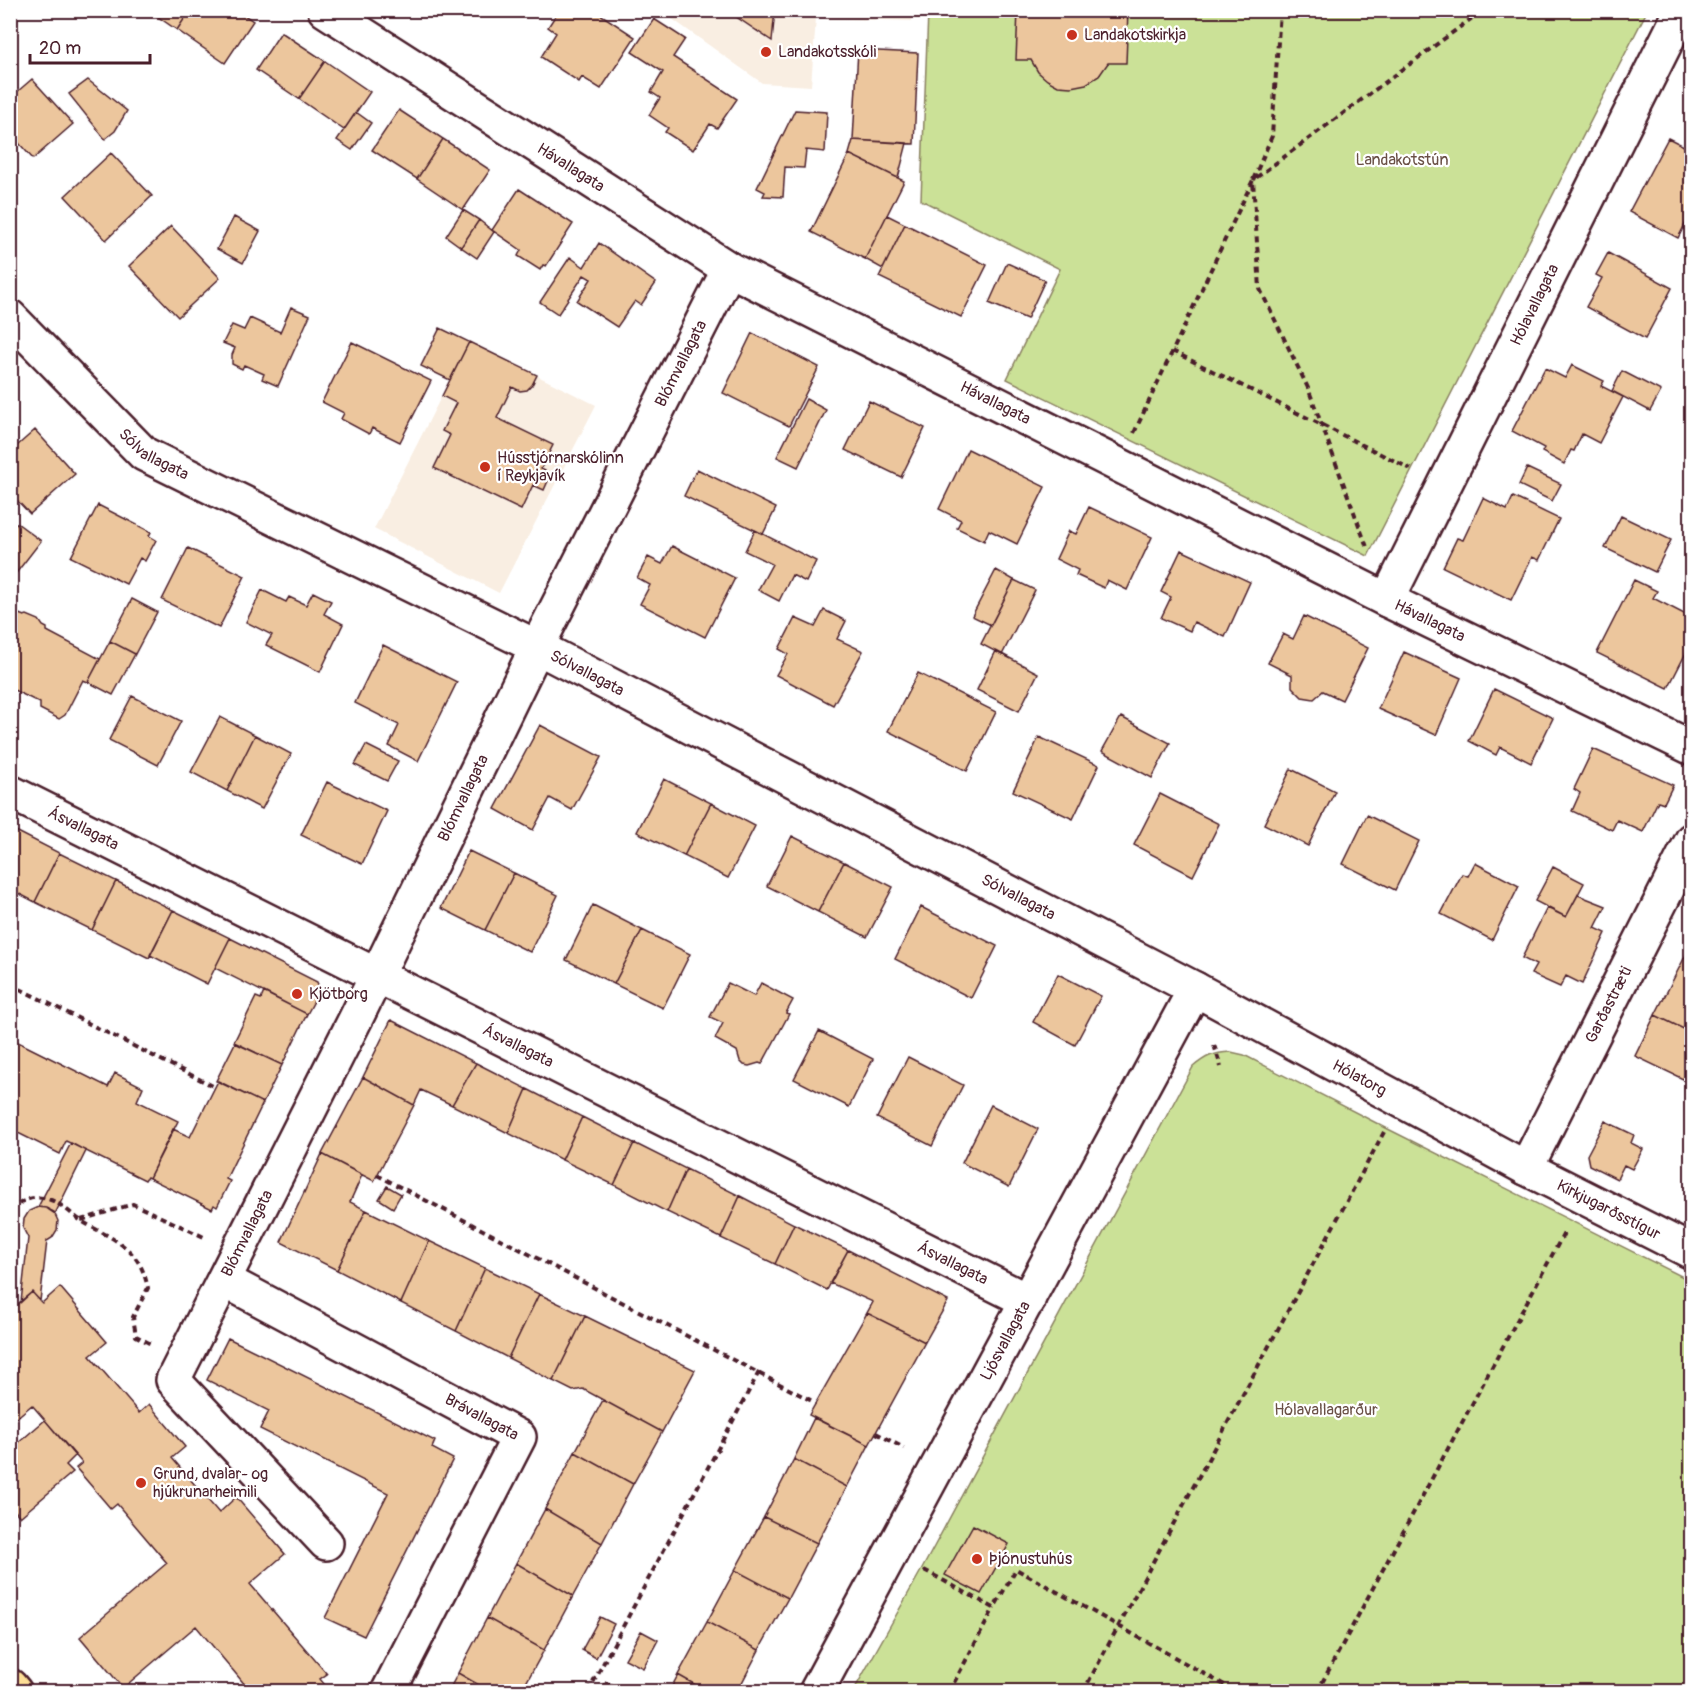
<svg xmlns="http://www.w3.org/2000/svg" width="1702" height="1702" font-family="Pangolin,sans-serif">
  <rect width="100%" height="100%" fill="#fff"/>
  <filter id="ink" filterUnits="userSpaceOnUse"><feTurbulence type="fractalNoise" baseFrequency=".0167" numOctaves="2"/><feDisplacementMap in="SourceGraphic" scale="12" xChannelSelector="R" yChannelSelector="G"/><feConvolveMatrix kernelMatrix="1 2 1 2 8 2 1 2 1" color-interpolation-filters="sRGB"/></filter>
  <g filter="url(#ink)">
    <path fill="#f9eee2" d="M661,11H912V21L816,18L811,86L762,83Z
      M469,342L596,405L499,593L374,529Z"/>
    <path fill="#cbe197" stroke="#8a8061" stroke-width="1.5" d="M905,11H1647L1368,556L1007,379L1060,269L921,200L928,12Z
      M1231,1052L1244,1055L1386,1128L1691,1281V1691L853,1692L922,1569L1193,1067C1206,1056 1213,1053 1231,1052Z"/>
    <path fill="#ecc69d" stroke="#4a1f2b" stroke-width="1.5" d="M148,10H190L177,30Z
      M190,10H237L253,21L225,63L177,30Z
      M559,10H594L635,37L601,89L582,77L579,82L541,57L556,33L548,27Z
      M726,10H775L772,41Z
      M1018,10H1128L1126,63H1108L1099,76L1086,84L1071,87L1058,86L1047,80L1038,72L1031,60H1016Z
      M654,19L685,39L673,57L737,99L717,128L710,124L693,150L665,132L668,128L649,115L660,98L651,92L663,72L632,52Z
      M281,32L325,61L299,99L256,70Z
      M858,50L918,53L914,144L853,140Z
      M325,61L370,92L344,130L299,99Z
      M32,79L73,124L33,159L10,133V98Z
      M88,80L127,111L115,131L105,139L69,94Z
      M399,110L443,139L417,179L372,150Z
      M795,110L827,112L825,152L806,150L804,168L785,167L783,197L763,196L765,192L757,188Z
      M356,112L371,123L352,150L337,140Z
      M1668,138L1692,150V211L1678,238L1629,212Z
      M443,139L490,170L463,210L417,179Z
      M853,140L907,143L898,178L849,154Z
      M111,153L152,196L106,240L65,196Z
      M849,154L904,181L865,259L811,232Z
      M519,189L573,224L546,266L543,265L540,270L518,256L521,250L492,230Z
      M463,210L479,220L461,247L446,236Z
      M887,215L905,224L883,269L865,259Z
      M234,217L260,231L243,263L217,249Z
      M479,220L494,232L477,258L461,247Z
      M905,224L987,265L961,317L879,277Z
      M171,226L220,278L178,317L129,266Z
      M599,243L656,283L641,305L635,301L617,327L577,301L591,279L584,275L558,314L540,302L570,257L584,267Z
      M1608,253L1672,288L1645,339L1586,307L1602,278L1596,275Z
      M1007,263L1045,280L1027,319L989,303Z
      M291,307L310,315L278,386L262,379L264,374L244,365L242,369L232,364V355L235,348L223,343L232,325L244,330L250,318L280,332Z
      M440,328L469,342L450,380L421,366Z
      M752,333L819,367L789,426L723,393Z
      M352,342L431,381L400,442L372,428L369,434L341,419L344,413L322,402Z
      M469,342L537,375L532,385L527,390L520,391L512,387L497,418L553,445L541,469L551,474L544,490L533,485L521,510L434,468L450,435L442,431L456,403L442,396Z
      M1572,365L1604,381L1601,386L1623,397L1599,443L1582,434L1574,451L1571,450L1564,464L1542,452L1544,448L1512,431L1545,368L1565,378Z
      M1622,371L1661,391L1650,411L1612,391Z
      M806,399L826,410L798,467L777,457Z
      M869,401L925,428L901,477L845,450Z
      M35,430L75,474L30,514L10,493V452Z
      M968,449L1045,487L1017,544L989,530L984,541L957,528L961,520L939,509Z
      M1527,468L1561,484L1552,501L1519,485Z
      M697,469L776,508L763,534L684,496Z
      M1513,497L1559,519L1539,560L1532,557L1511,600L1443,567L1457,538L1463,540L1483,498L1507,510Z
      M98,505L151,532L149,536L156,540L145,561L140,558L126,584L71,557Z
      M1089,507L1152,537L1127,590L1107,580L1104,588L1076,575L1078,570L1056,559L1069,531L1076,534Z
      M1621,516L1671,540L1655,572L1605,548Z
      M17,523L41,541L10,581V532Z
      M755,530L816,561L806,582L792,575L779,601L758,590L772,564L745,551Z
      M672,546L735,578L705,637L640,604L650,585L637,578L648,557L662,564Z
      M188,548L245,576L219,628L162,600Z
      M1181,550L1250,582L1225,637L1194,622L1190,631L1161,618L1171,597L1161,592Z
      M996,570L1014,580L991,625L972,616Z
      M1014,580L1035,590L1002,655L981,644Z
      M1634,580L1657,591L1653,598L1692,618V655L1686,653L1668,688L1597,653Z
      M262,590L286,602L289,597L306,605L313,592L331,601L324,614L343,624L320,672L266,645L272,635L246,622Z
      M132,599L157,612L135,654L110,641Z
      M824,610L846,621L837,639L863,651L833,705L776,675L788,654L779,649L795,618L815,627Z
      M19,614L24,616L27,615L39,620L43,626L47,628V631L100,659L88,682L83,680L65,715L59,719L40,709V703L14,690L10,691V631Z
      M1304,616L1368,648L1342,700L1323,691L1314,699L1302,697L1292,687V675L1268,663L1283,634L1293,639Z
      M110,641L135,654L113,695L88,682Z
      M383,645L457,682L418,761L389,746L399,725L355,703Z
      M996,651L1038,673L1019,711L977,690Z
      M1404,652L1461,678L1436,735L1378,709Z
      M918,673L996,712L967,771L888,731Z
      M1494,689L1553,718L1531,763L1500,747L1496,755L1469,741Z
      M132,696L181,721L158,765L109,740Z
      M220,717L255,735L227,791L191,772Z
      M1121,717L1170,743L1152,778L1102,751Z
      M540,725L601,757L572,810L550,798L533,830L495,809Z
      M255,735L291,754L262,809L227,791Z
      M1039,737L1099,765L1073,819L1013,791Z
      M366,745L398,761L387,781L355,765Z
      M1593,749L1673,785L1664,803L1658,801L1643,832L1617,820L1612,830L1572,811L1580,793L1574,789Z
      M1291,769L1335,791L1308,846L1264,824Z
      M664,779L711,803L684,856L637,832Z
      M327,782L387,811L362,864L301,835Z
      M1160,794L1219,824L1193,876L1134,845Z
      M711,803L755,826L728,878L684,856Z
      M1367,815L1419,841L1395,890L1343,864Z
      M10,828L59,853L35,902L10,889Z
      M792,836L844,862L818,912L767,886Z
      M469,851L514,873L485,930L441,908Z
      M59,853L116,881L92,930L35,902Z
      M844,862L893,887L867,937L818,912Z
      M1475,863L1519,886L1492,940L1441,914L1462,874L1468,876Z
      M1553,867L1584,883L1566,917L1535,901Z
      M514,873L558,895L530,952L485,930Z
      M116,881L173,910L149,958L92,930Z
      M1578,895L1606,906L1595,928L1606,933L1582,984L1566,976L1560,987L1531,974L1536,965L1522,958L1547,908L1566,917Z
      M593,905L642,930L614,984L566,960Z
      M921,907L997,946L971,998L895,959Z
      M173,910L230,938L207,984L150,955Z
      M642,930L690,954L663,1008L614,984Z
      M230,938L317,982L320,990L307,1014L215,968Z
      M1692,943V1033L1655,1015Z
      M1058,974L1101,996L1075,1045L1033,1022Z
      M728,983L754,996L761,983L793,1000L786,1013L789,1014L762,1064L759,1063L749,1066L744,1065L740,1061L737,1051L715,1039L723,1023L710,1017Z
      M264,992L307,1014L282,1065L234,1042L256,997L261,999Z
      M1655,1015L1692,1033V1063L1683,1079L1635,1056Z
      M391,1020L476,1063L452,1105L421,1090L414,1105L363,1077Z
      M819,1031L873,1059L849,1107L794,1079Z
      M10,1038L108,1087L115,1073L143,1087L137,1101L178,1121L149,1178L147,1177L145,1180L66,1141L60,1154L10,1129Z
      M235,1043L282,1065L263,1103L216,1081Z
      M908,1057L963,1085L932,1146L877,1118Z
      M476,1063L527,1089L508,1133L452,1105Z
      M363,1077L414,1105L374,1181L322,1154Z
      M218,1081L263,1103L226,1179L230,1181L217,1207L214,1205L212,1209L149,1178L173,1129L190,1137Z
      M527,1089L582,1117L562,1160L508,1133Z
      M991,1105L1038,1129L1009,1187L962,1163Z
      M582,1117L634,1143L614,1185L562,1160Z
      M1605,1121L1634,1135L1631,1143L1643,1149L1632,1169L1624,1165L1617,1179L1589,1165L1587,1155Z
      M71,1143L86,1151L55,1214L46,1208L38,1207Z
      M634,1143L686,1169L667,1212L614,1185Z
      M322,1154L362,1175L350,1202L366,1210L337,1270L281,1242Z
      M686,1169L740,1196L721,1238L667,1212Z
      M387,1186L401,1194L393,1208L379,1199Z
      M740,1196L794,1224L775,1264L721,1238Z
      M38,1207L46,1208L54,1212L58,1221L57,1230L52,1238L47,1241L40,1301L32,1292L21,1302L28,1238L23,1228L24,1219L29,1211Z
      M366,1210L429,1241L401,1303L337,1270Z
      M794,1224L848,1250L827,1290L775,1264Z
      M429,1241L485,1268L456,1331L401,1303Z
      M848,1250L948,1301L925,1342L867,1313L873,1302L830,1283Z
      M485,1268L539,1294L508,1358L456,1331Z
      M60,1287L107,1342L90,1356L139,1413L149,1404L185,1447L172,1458L219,1513L236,1497L285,1554L250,1584L327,1674L320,1679L328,1689L325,1692H251L196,1626L123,1688L80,1637L167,1563L117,1504L111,1509L76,1468L82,1463L32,1405L10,1423V1301L15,1306L32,1292L42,1303Z
      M539,1294L585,1316L553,1381L508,1358Z
      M867,1313L925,1342L869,1445L809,1415Z
      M585,1316L695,1370L662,1432L583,1389L573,1391L553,1381Z
      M228,1338L435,1441L432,1448L453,1459L364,1636L325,1618L388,1493L260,1429L269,1411L207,1380Z
      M603,1400L662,1432L633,1484L575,1452Z
      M814,1418L869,1445L847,1487L794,1459Z
      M45,1420L75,1456L66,1465L73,1472L20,1517L10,1505V1450Z
      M575,1452L633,1484L602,1543L545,1509Z
      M794,1459L847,1487L817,1543L764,1517Z
      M545,1509L602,1543L573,1596L516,1563Z
      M764,1517L817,1543L788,1598L735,1570Z
      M973,1525L1009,1544L981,1594L945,1575Z
      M516,1563L573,1596L544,1650L487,1618Z
      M735,1570L788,1598L759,1650L707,1622Z
      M600,1617L614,1624L596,1658L582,1650Z
      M487,1618L544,1650L521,1692H491L458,1673Z
      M707,1622L759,1650L737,1692H708L678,1675Z
      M641,1631L658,1640L643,1668L625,1659Z
      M458,1673L491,1692H448Z
      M678,1675L708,1692H669Z
      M606,1682L624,1692H600Z"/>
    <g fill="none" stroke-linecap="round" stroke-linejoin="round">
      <defs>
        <g id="minor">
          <path id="s1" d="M325,10L729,269L1387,600L1692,748"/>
          <path id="s2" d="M10,317L144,454L537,647L1195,989L1526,1168L1692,1252"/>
          <path id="s3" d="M1387,600L1682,10"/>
          <path id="s4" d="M10,792L1028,1301"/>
          <path id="s5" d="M1526,1168L1692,840"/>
          <path id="s6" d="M224,1280L519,1437L388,1692"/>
          <path id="s7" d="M326,1543L173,1380L357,1016L537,647L729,269"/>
          <path id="s8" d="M816,1692L1195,989"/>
        </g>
        <path id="major" d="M10,1686L15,1692"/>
      </defs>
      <use href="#minor" stroke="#4a1f2b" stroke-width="38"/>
      <use href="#major" stroke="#4a1f2b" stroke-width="38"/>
      <path stroke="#4a1f2b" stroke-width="4" stroke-dasharray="6 4.5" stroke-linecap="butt" d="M1280,10L1272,136L1253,180L1483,10
        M1172,351L1411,469
        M1134,433L1253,180L1260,289L1308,388L1367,547
        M10,984L215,1087
        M1214,1045L1221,1067
        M377,1175L816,1403
        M10,1206L13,1208C22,1201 32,1196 43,1198C59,1200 70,1214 83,1222C100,1232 120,1240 133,1255C142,1265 145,1276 148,1288L133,1317L136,1336L151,1344
        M81,1220L133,1204L204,1237
        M876,1433L904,1448
        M924,1570L994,1608L1016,1569L1237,1692
        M588,1692L759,1372
        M949,1692L994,1608
        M1083,1692L1384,1132
        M1317,1692L1564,1233"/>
      <use href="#minor" stroke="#fff" stroke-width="33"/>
      <use href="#major" stroke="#fdde96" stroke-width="33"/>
    </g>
  </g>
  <g fill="#c8321e" stroke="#fff" stroke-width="2">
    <circle cx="1072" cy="35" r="6"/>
    <circle cx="766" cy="52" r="6"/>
    <circle cx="485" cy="467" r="6"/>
    <circle cx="297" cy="994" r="6"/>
    <circle cx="141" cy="1483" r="6"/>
    <circle cx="977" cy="1559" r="6"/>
  </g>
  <g text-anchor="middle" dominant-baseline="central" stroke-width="4.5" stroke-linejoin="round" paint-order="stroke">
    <g font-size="16" fill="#4a1f2b" stroke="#fff" text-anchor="start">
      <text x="1084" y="35">Landakotskirkja</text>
      <text x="778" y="52">Landakotsskóli</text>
      <text x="497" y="458">Hússtjórnarskólinn<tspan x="497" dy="18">í Reykjavík</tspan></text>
      <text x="309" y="994">Kjötborg</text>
      <text x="153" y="1474">Grund, dvalar- og<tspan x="153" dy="18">hjúkrunarheimili</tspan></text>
      <text x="989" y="1559">Þjónustuhús</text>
    </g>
    <g font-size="16" fill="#6a5046" stroke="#fff">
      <text x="1402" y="160">Landakotstún</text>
      <text x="1326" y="1410">Hólavallagarður</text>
    </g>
    <g font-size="16" fill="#4a1f2b" stroke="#fff">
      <text stroke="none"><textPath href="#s1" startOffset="292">Hávallagata</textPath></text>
      <text stroke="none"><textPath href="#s3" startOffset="330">Hólavallagata</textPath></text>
      <text stroke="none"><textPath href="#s7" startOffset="1360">Blómvallagata</textPath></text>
      <text stroke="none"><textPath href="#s1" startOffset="778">Hávallagata</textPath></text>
      <text stroke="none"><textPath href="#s2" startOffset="200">Sólvallagata</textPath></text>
      <text stroke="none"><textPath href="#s1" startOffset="1264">Hávallagata</textPath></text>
      <text stroke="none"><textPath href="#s2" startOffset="686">Sólvallagata</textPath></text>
      <text stroke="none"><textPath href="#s7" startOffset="874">Blómvallagata</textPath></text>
      <text stroke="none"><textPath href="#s4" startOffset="82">Ásvallagata</textPath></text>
      <text stroke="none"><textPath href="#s2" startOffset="1172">Sólvallagata</textPath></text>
      <text stroke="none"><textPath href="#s5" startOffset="183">Garðastræti</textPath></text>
      <text stroke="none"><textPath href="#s4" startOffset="568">Ásvallagata</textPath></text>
      <text stroke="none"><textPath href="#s2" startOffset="1558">Hólatorg</textPath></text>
      <text stroke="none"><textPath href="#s2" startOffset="1840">Kirkjugarðsstígur</textPath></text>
      <text stroke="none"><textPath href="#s7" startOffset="388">Blómvallagata</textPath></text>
      <text stroke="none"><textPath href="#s4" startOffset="1054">Ásvallagata</textPath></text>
      <text stroke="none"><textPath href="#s8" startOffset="399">Ljósvallagata</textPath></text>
      <text stroke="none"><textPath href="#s6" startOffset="292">Brávallagata</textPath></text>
    </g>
  </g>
  <rect width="1702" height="1702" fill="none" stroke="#fff" stroke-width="36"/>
  <rect x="18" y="18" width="1666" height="1666" fill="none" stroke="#4a1f2b" stroke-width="2" filter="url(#ink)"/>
  <path d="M30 54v9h120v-9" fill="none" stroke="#4a1f2b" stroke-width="3"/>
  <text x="39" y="54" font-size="18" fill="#4a1f2b" stroke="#ffffff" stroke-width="4.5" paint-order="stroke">20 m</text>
</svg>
